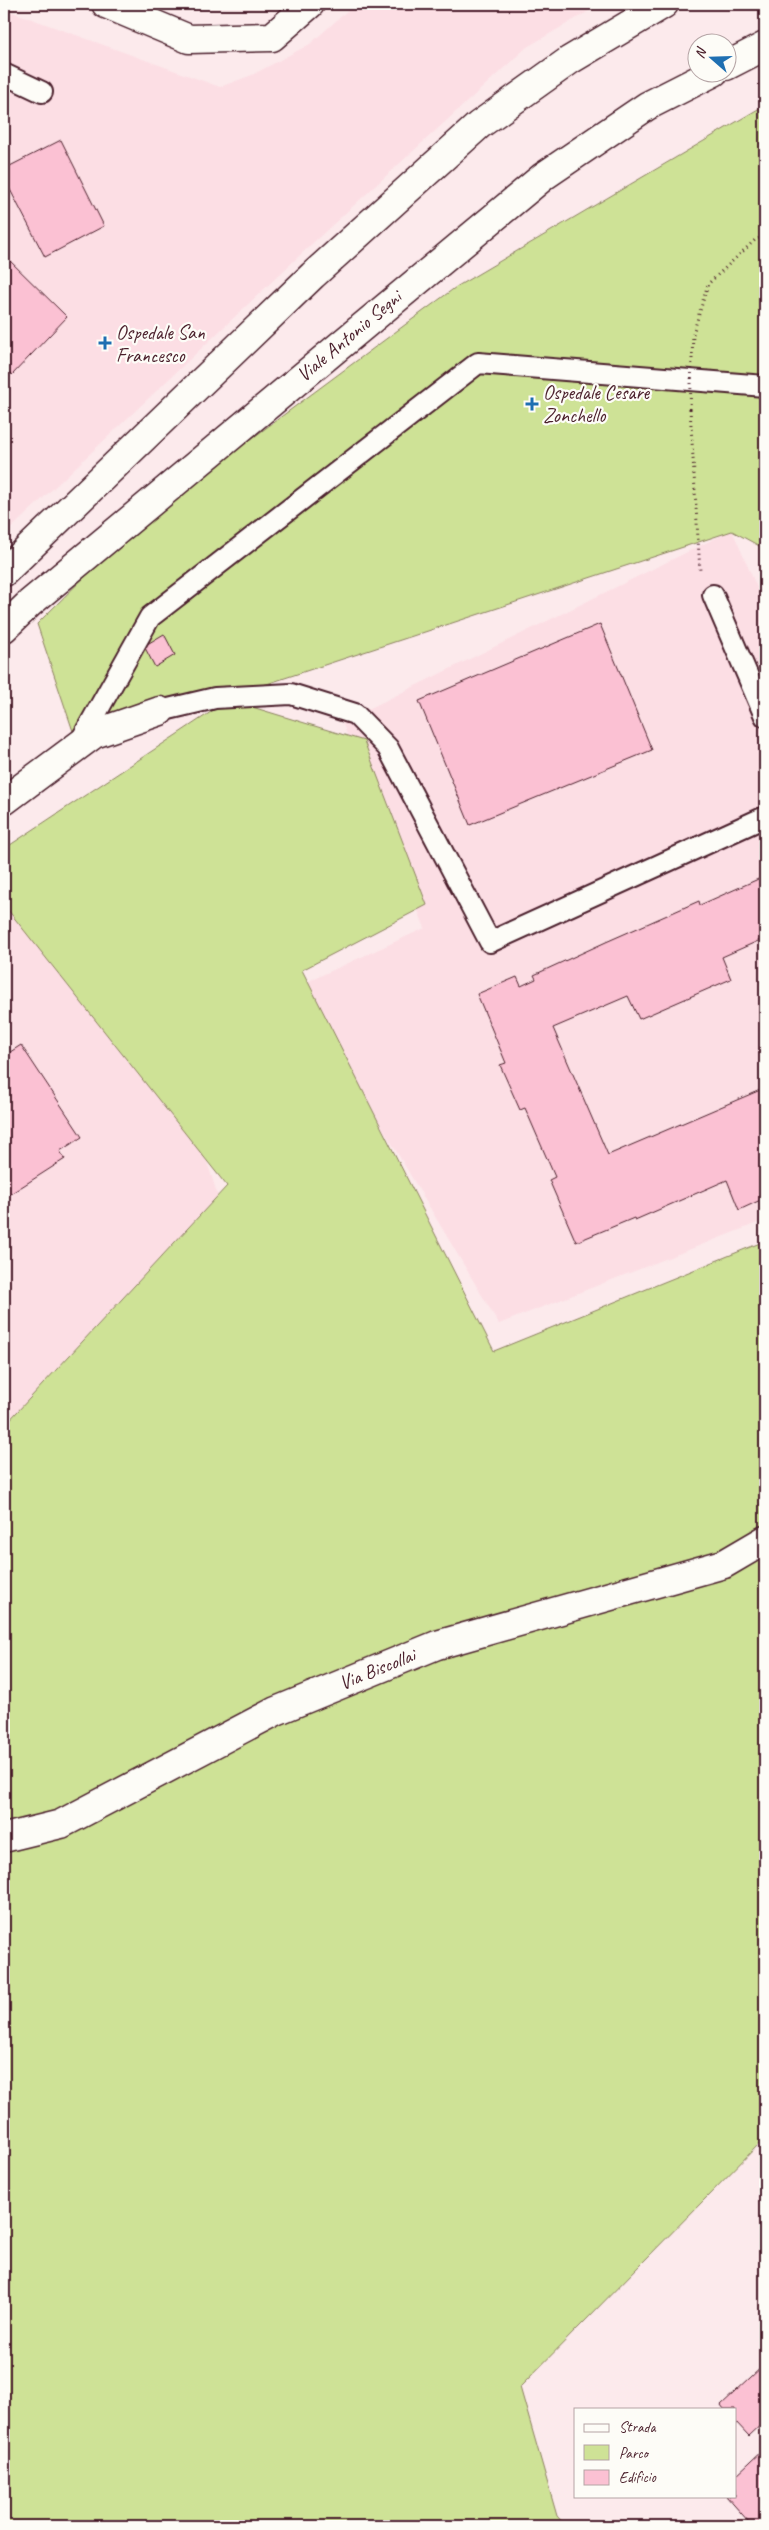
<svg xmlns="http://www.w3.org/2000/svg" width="769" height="2530" font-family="Caveat,sans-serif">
  <rect width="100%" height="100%" fill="#fceaec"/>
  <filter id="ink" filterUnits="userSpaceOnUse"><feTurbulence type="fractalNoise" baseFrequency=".02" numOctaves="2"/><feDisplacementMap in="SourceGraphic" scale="10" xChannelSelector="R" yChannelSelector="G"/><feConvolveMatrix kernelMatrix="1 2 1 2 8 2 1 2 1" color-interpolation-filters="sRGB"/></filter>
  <g filter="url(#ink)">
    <path fill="#fcdee4" d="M355,4H601L527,47L316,240L4,535V9L220,87L252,75L310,44Z
      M732,530L765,606V1220L499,1324L298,986L425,928L342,722Z
      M4,887L194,1121L222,1209L4,1485Z"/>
    <path fill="#cee296" stroke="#8c8060" d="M765,105V549L732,531L78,746L37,624L142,520L456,287Z
      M229,700L364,741L427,905L302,970L494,1351L765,1241V2138L520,2387L557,2516L566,2526H4V1426L227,1186L4,905V849Z"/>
    <path fill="#fbc1d3" stroke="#4a1f2b" d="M61,140L104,226L45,257L4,178V169Z
      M4,255L67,317L12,375L4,367Z
      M600,624L652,750L470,825L419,701Z
      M164,634L175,655L155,667L144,646Z
      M765,876V938L722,957L731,979L639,1019L628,996L553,1028L608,1155L765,1088V1198L739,1210L727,1180L635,1220L634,1218L576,1242L549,1180L555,1177L525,1108L520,1110L500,1065L506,1063L477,994L517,977L521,986L536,979L534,975L606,942L699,901L700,905Z
      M21,1045L82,1137L60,1151L65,1159L4,1198V1056Z
      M765,2364V2421L749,2436L735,2421V2409H724L721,2405Z
      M765,2448V2526H744L749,2522L726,2496H735V2476Z"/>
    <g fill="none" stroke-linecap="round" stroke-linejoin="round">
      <defs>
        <path id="lane" d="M4,74L42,92
          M713,595L765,716
          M160,711L215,698L291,694L355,714L388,748L490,942L765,817
          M80,742L150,617L478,363L765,386"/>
        <path id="street" d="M106,4L189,39L272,37L310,4
          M4,801L94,734L160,711
          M4,1838L61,1824L276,1711L437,1645L724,1564L765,1540"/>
        <path id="secondary" d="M726,66L765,46
          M4,572L313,275L479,125L570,60L664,4
          M4,628L30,603L544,176L647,106L714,72"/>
      </defs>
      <use href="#lane" stroke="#4a1f2b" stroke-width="24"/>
      <use href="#street" stroke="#4a1f2b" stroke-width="31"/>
      <use href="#secondary" stroke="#4a1f2b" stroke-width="31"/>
      <path stroke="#4a1f2b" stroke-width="3" stroke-dasharray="1 4" stroke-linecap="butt" d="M693,334L708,284L755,240L765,236
        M690,409L700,571"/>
      <use href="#lane" stroke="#fdfcf7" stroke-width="20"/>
      <use href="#street" stroke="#fdfcf7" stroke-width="28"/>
      <use href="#secondary" stroke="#fdfcf7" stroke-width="28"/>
      <path stroke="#4a1f2b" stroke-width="3" stroke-dasharray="1 4" stroke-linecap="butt" d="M690,409L693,334"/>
    </g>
  </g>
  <g fill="#1f6fb2" stroke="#fdfcf7" stroke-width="2">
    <path d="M102.5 335.5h5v5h5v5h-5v5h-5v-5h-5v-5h5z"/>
    <path d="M529.5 396.5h5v5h5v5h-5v5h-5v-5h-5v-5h5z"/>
  </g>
  <g text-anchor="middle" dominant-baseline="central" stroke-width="4.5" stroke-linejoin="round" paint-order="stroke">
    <g font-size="20" fill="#4a1f2b" stroke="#fdfcf7" text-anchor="start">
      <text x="116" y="332">Ospedale San<tspan x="116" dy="23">Francesco</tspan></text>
      <text x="543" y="392">Ospedale Cesare<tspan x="543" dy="23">Zonchello</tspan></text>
    </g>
    <g font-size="20" fill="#4a1f2b" stroke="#fdfcf7">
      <text transform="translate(349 336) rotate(-40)">Viale Antonio Segni</text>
      <text transform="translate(377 1669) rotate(-22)">Via Biscollai</text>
    </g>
  </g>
  <rect width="769" height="2530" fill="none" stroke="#fdfcf7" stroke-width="20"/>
  <rect x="10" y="10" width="749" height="2510" fill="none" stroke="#4a1f2b" stroke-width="2" filter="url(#ink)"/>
  <rect x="574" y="2408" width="162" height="90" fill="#fdfcf7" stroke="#b5a4a5"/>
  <rect x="584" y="2424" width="25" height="8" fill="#fdfcf7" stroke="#b5a4a5"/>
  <text x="619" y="2432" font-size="15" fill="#4a1f2b">Strada</text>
  <rect x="584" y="2445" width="25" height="15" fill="#cee296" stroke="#b5a4a5"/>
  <text x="619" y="2458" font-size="15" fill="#4a1f2b">Parco</text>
  <rect x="584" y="2470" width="25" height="15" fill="#fbc1d3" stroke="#b5a4a5"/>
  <text x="619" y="2482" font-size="15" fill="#4a1f2b">Edificio</text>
  <g transform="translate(712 58) rotate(290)"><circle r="24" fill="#fdfcf7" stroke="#b5a4a5"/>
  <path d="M0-4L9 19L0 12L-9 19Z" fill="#1f6fb2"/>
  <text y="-8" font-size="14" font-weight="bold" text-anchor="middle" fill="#4a1f2b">N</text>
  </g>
</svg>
